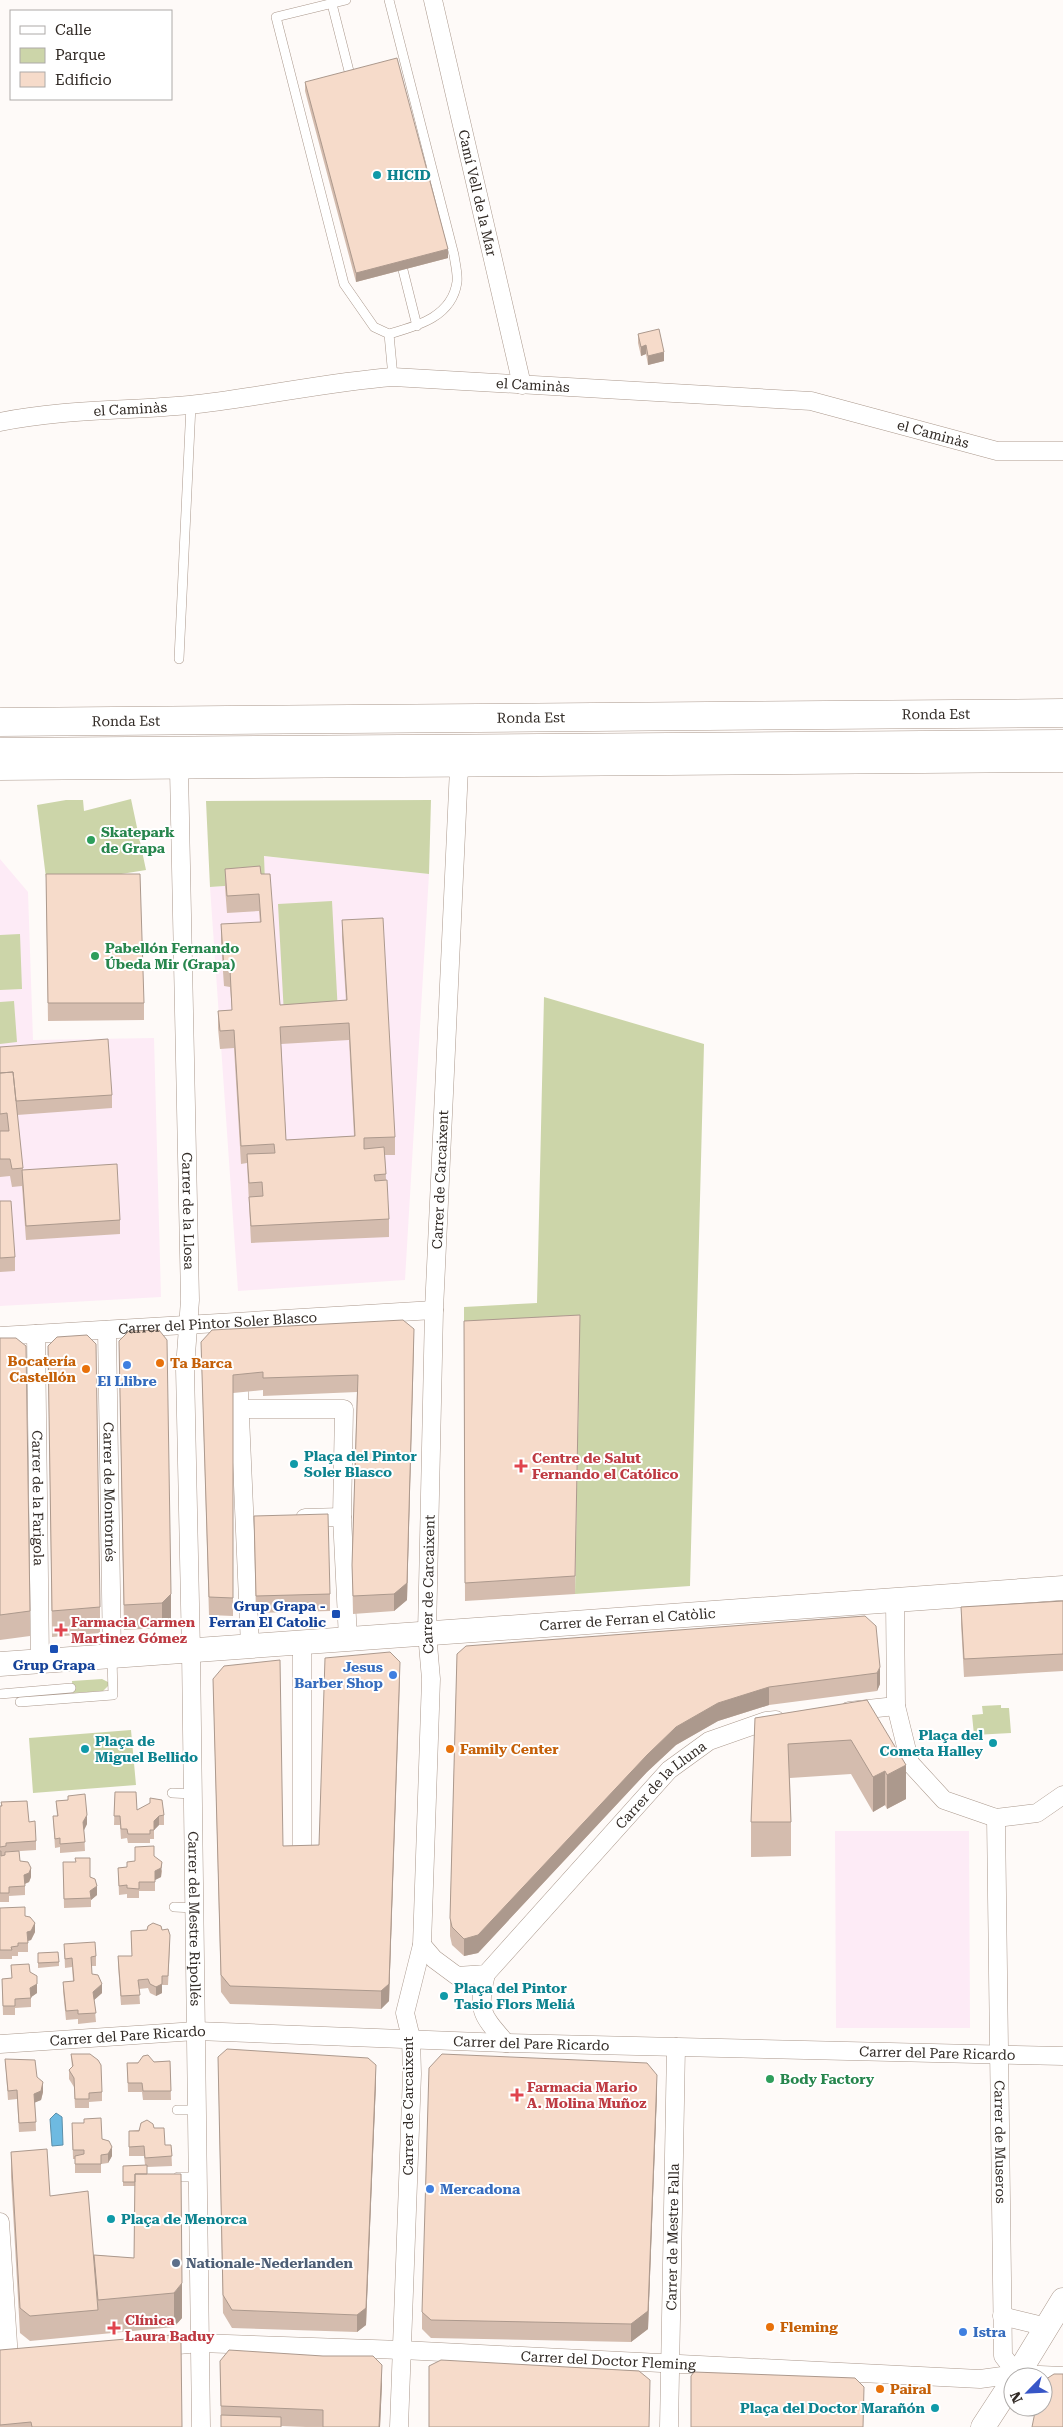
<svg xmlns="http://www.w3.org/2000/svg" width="1063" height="2427" font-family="'Roboto Serif',serif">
  <rect width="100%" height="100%" fill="#fefaf8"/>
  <path fill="#fdebf6" d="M263,856L429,874L405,1280L238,1291L210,887L265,883Z
    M0,859L28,892L33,1040L154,1038L161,1297L0,1306Z
    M835,1831H969L970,2028H836Z"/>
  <path fill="#ccd5a9" d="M131,799L146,870L47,886L37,805L66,800H83L84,811Z
    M431,800L429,874L264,856L265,883L210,887L206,801Z
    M332,901L338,1013L284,1015L278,904Z
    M20,934L22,989L0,990V935Z
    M544,997L704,1044L690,1586L575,1594L580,1333L464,1339V1307L537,1303Z
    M14,1001L17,1042L0,1044V1002Z
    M102,1679L108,1682V1686L103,1691L73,1693L72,1681Z
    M1001,1705V1708H1009L1011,1733L974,1735L972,1715L983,1714L982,1706Z
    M131,1730L136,1785L33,1793L29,1738Z"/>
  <path fill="#6ebae1" stroke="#5c8fa9" d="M56,2113L62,2117L63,2145L52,2146L50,2119Z"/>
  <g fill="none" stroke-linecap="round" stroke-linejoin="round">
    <defs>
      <path id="lane" d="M346,0L276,17L344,284L374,327L389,334C417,326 452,317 457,282C458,274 455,263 454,255L389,0
        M332,4L351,79
        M403,270L417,326
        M389,334L393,377
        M179,659L191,405
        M0,1694L71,1688
        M20,1702L113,1695L112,1657
        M172,1793L193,1794
        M174,1907L194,1908
        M177,2110H196
        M178,2177H197"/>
      <g id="street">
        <path id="s1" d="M433,0L522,385"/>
        <path id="s2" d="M0,422C62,409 126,411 189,405C258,398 325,382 393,377L811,401L997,451H1063"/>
        <path id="s3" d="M179,770L190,1300L185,1368L191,1651L201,2427"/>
        <path d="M0,771L1063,763"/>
        <path id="s4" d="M107,1330L112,1656"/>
        <path id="s5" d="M36,1334L40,1661"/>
        <path id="s6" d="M0,1336L434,1310"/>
        <path d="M238,1370L250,1646"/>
        <path d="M240,1409H344L342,1517L305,1518"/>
        <path d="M342,1517L348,1639"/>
        <path d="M895,1601L896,1706L910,1763L944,1800L996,1818L1037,1813L1063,1795"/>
        <path d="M302,1642V1857"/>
        <path d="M849,1711L896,1706"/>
        <path id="s7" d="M996,1818L1003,2356L1017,2374"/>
        <path id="s8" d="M422,1945L434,1959L457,1976L486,1974L669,1770L709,1741L766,1721L776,1720"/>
        <path d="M486,1974C477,2011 481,2014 506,2043"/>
        <path id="s9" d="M0,2044L196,2031L506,2043L1063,2056"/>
        <path d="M0,2222L9,2359"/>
        <path d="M1002,2316L1047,2327"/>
        <path id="s10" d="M157,2347L199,2343L402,2350L980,2379L1017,2374L1063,2376"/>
        <path id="s11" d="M399,2427L412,2074L411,2038L405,2013L422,1945L431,1679L427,1633L434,1310L459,768"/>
        <path id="s12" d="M669,2427L676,2047"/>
      </g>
      <g id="secondary">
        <path id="s13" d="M0,1664L1063,1588"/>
        <path d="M1016,2377L1063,2300"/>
        <path d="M983,2427L1013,2381"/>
      </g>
      <g id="primary">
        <path id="s14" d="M0,722L1063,713"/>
        <path d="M0,752L1063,744"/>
      </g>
    </defs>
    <use href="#lane" stroke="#ab998d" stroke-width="10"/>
    <use href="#street" stroke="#ab998d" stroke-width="19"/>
    <use href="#secondary" stroke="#ab998d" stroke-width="25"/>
    <use href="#primary" stroke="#ab998d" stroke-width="29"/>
    <use href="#lane" stroke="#fff" stroke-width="9"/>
    <use href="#street" stroke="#fff" stroke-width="18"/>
    <use href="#secondary" stroke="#fff" stroke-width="24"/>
    <use href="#primary" stroke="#fff" stroke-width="28"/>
  </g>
  <path fill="#d4bcae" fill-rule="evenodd" d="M305,82L448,258L356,282L305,91Z
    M638,334L664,361L648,365L646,354L641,356L638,343Z
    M260,866L280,1005L346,1001L342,937V920L395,1137V1155H385L386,1180L389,1219V1237L251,1243L247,1163L241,1164L234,1048L220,1049L218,1028V1011L232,1010L230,987L224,986L221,942V924L260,923L259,911L227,913L225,887V869ZM349,1040L354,1136L286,1140L281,1044Z
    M46,874L144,1003V1020L48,1021Z
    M0,1047L112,1095V1108L17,1115L23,1170L120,1220V1234L26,1240L22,1186L12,1187L10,1176L0,1177Z
    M0,1201L15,1257V1271L0,1272Z
    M580,1315L575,1594L465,1601L464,1321Z
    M0,1338L30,1611V1636L0,1640Z
    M119,1341L171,1619L162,1628L124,1630Z
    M201,1342L414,1347L407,1600L394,1611L353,1614L352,1565L357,1392L263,1396V1390L233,1393V1616L209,1615Z
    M48,1346L100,1607V1633L52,1637Z
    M254,1534L330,1594V1611L256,1613Z
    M1063,1601V1671L964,1677L961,1624V1607Z
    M865,1616L880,1684L877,1691L769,1705L718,1721L676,1745L647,1772L478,1953L464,1956L452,1945L450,1936V1918L457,1654Z
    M213,1679L283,1846L319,1845L400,1680L389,2001L381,2009L230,2004L221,1992Z
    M867,1700L906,1799L887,1809L885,1805L873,1812L851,1774L790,1778L791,1822V1856L751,1857V1822L755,1718Z
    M115,1792L137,1810L164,1815V1825H159L154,1830V1839H150V1843H128L127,1838L121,1839L120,1825H114Z
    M68,1796L87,1824L84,1830L85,1851L60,1853V1847L55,1848L53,1816H57L56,1801L68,1800Z
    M1,1802L29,1822L36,1841V1850L6,1852L20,1861L31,1877L29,1882L25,1884V1895L9,1896V1902H0V1806H1Z
    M154,1856L162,1871L161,1877L155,1880V1891H139V1898H127V1894L119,1895L118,1868L127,1867L135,1861Z
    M63,1862L90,1877L97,1895L91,1900V1907L64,1908Z
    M0,1908L25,1916L35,1932L31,1940L28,1941V1952H18V1956H12V1959H0Z
    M162,1930L170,1944L168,1985H162V1993L156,1996L150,1993L148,1988L139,1989L140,2004L121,2005L118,1965V1956H132L131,1931Z
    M64,1944L96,1956V1966H91L92,1974L102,1993L94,2000L96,2022L78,2024V2019L66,2020L63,1991V1982L73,1981L72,1967L65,1968Z
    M38,1953L59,1962V1966L38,1968Z
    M11,1965L30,1972L37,1993L31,1997V2007L15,2008V2015H3L2,1979L12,1978Z
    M71,2054L102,2092V2101L89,2102V2108H75L74,2087L69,2079V2070L72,2067Z
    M218,2057L376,2082L366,2325L357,2332L232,2328L223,2313Z
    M5,2059L43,2092L41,2100L35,2102L36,2131L19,2132L17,2099L8,2100Z
    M170,2061L171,2100H143L142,2092H128L127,2063Z
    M657,2093L648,2329L631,2342L431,2338L422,2329V2312Z
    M72,2123L102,2139L112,2156L108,2163L101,2164V2173H75V2159H73Z
    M154,2128L165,2145H171L172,2166L147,2167V2174L182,2318L174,2327L30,2341L20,2333L11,2177V2152L50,2196L94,2265V2255L134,2258L135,2186H123V2166L145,2165L144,2156H129V2131Z
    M0,2350L182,2427H0Z
    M220,2361L382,2383L380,2427H306L281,2426V2427H221Z"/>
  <path fill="#ac998d" d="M448,249V258L356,282V273Z
    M646,345V354L641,356V347Z
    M664,352V361L648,365V356Z
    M414,1329L407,1600L394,1611V1594Z
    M171,1594V1619L162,1628V1603Z
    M400,1662L389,2001L381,2009V1991Z
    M880,1667V1684L877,1691V1673Z
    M769,1687V1705L718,1721L676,1745L647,1772L478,1953L464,1956V1939L647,1755L676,1727L718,1703Z
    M906,1765V1799L887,1809V1775Z
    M885,1771V1805L873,1812V1777Z
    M87,1815V1824L83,1832V1822Z
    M159,1816V1825L154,1830V1821Z
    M162,1862L161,1877L155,1880V1871Z
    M31,1868V1877L29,1882L24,1884V1875Z
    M97,1886V1895L91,1900L90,1891Z
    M35,1923V1932L31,1940L27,1941V1932Z
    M162,1976V1993L156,1996V1987Z
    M37,1984V1993L30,1998V1988Z
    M102,1984V1993L93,2001V1992Z
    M376,2065V2082L366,2325L357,2332V2315Z
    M657,2075V2093L648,2329L631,2342V2324Z
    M43,2082V2092L41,2100L34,2103V2094Z
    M112,2147V2156L108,2163V2154Z
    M182,2283V2318L174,2327V2293Z
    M382,2365V2383L380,2427H379Z"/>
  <path fill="#f6dbca" stroke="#ac998d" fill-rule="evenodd" d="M397,58L448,249L356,273L305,82Z
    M659,329L664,352L648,356L646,345L641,347L638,334Z
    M260,866L261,874H270L280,1005L347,1000L342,920L383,918L395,1137L364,1138V1149L384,1147L386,1174L374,1175L375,1181L387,1180L389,1219L251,1226L249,1197L263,1196L262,1182L249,1183L247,1154L275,1153L274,1144L241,1146L234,1030L220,1031L218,1011L232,1010L230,969H224L221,924L261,922L259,894L227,896L225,869ZM349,1023L355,1136L286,1140L280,1027Z
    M46,874H140L144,1003H48Z
    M108,1039L112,1095L16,1101L13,1072L0,1073V1047Z
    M13,1072L23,1168L12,1169L10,1159H0V1131H9L7,1113L0,1114V1073Z
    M117,1164L120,1220L26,1226L22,1170Z
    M0,1201H11L15,1257L0,1258Z
    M580,1315L575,1576L465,1583L464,1321Z
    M403,1320L414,1329L407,1583L394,1594L353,1596L352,1565L358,1375L263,1378V1372L233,1375V1598L209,1597L201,1342L212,1330Z
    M159,1330L167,1340L171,1594L162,1603L124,1605L119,1341L129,1331Z
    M87,1335L96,1344L100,1607L52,1611L48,1346L57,1337Z
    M0,1338H16L26,1346L30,1611L0,1615Z
    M328,1514L330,1594L256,1596L254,1516Z
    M1063,1601V1654L964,1659L961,1607Z
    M865,1616L876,1626L880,1667L877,1673L769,1687L718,1703L676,1727L647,1755L478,1935L464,1939L452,1927L450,1918L457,1654L466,1646Z
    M390,1652L400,1662L389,1984L381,1991L230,1986L221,1975L213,1679L224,1666L280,1660L283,1846L319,1845L325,1658Z
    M867,1700L906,1765L887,1775L885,1771L873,1777L851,1740L788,1744L791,1822H751L755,1718Z
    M115,1792H136L137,1810L150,1803V1798L162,1800L164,1815L159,1816L154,1821V1830H150V1834H128L127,1829H121L120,1816H114Z
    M85,1794L87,1815L83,1822L85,1842L60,1844V1838L55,1839L53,1816H58L56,1801L68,1800V1796Z
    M27,1801L29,1822L35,1821L36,1841L6,1843V1846L0,1847V1806H2L1,1802Z
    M154,1846V1856L162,1862L161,1868L155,1871V1882H139V1889L127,1888V1885L119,1886L118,1868L127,1867V1862L135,1861V1847Z
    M0,1851H1V1856L5,1855V1852L19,1851L20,1861L28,1862L31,1868L29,1873L24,1875L25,1886L9,1887V1893H0Z
    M75,1858H90V1877L95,1879L97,1886L90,1891L91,1898L64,1899L63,1862H76Z
    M25,1907V1916L30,1917L35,1923L31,1931L27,1932L28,1943H18V1946L11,1947L12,1950H0V1908Z
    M153,1923L161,1926L162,1930L168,1929L170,1935L168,1976H162V1984L156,1987L150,1984L148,1979L138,1980L140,1995L121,1996L118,1956H132L131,1931L147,1930L148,1926Z
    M95,1942L96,1956L91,1957L92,1974L98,1975L102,1984L93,1992L96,2013L78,2014V2010L66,2011L63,1982L74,1981L72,1958L65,1959L64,1944Z
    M58,1952L59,1962L38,1963V1953Z
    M29,1964L30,1972L37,1976V1984L30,1988L31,1998L15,1999V2006H3L2,1979L12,1978L11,1965Z
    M227,2049L368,2058L376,2065L366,2308L357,2315L232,2310L223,2295L218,2057Z
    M71,2054H90L98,2060L101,2065L102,2092L89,2093V2099H75L74,2078L69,2070L73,2066Z
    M442,2054L647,2063L657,2075L648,2311L631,2324L431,2320L422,2312L429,2068Z
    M148,2055L154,2062L170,2061L171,2091H143L142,2083H128L127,2063H138L143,2056Z
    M5,2059L35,2060L37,2077L43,2082L41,2091L34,2094L36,2122L19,2123L17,2090L8,2091Z
    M101,2118L102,2139L109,2141L112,2147L108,2154L101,2155V2164H75V2156L84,2154V2150H73L72,2123H84V2119Z
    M147,2120L153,2124L154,2128H164L165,2145H171L172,2156L145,2158L144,2146L129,2147V2131H139L141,2123Z
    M47,2149L50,2196L88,2191L98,2310L30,2316L20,2308L11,2152Z
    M147,2165V2174H135V2182H123V2166Z
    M135,2174H181L182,2283L174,2293L98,2300L94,2255L134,2258Z
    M172,2335L181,2343L182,2427H32L31,2422L0,2425V2350Z
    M229,2350L323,2356H373L382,2365L379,2427H323V2410L221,2406L220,2361Z
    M441,2360L639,2371L650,2380L649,2427H429V2366Z
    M694,2372L855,2378L864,2387L863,2427H691V2376Z
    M1054,2374H1063V2427H1032L1036,2407H1043V2381Z
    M221,2415L281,2417V2427H221Z"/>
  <g fill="#0f9aa8" stroke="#fff" stroke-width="2">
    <circle cx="377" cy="175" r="5"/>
    <circle cx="294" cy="1464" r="5"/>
    <circle cx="993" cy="1743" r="5"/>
    <circle cx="85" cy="1749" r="5"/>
    <circle cx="444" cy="1996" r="5"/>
    <circle cx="111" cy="2219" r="5"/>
    <circle cx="935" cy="2408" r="5"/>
  </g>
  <g fill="#2e9e5b" stroke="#fff" stroke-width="2">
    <circle cx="91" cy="840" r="5"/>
    <circle cx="95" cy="956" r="5"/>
    <circle cx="770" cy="2079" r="5"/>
  </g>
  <g fill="#e8710a" stroke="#fff" stroke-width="2">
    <circle cx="160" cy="1363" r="5"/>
    <circle cx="86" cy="1369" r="5"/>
    <circle cx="450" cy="1749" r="5"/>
    <circle cx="770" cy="2327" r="5"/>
    <circle cx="880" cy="2389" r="5"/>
  </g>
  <g fill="#3f7fe0" stroke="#fff" stroke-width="2">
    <circle cx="127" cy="1365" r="5"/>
    <circle cx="393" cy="1675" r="5"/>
    <circle cx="430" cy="2189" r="5"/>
    <circle cx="963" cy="2332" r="5"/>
  </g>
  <g fill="#e0444e" stroke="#fff" stroke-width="2">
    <path d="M518.5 1458.5h5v5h5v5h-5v5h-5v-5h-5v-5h5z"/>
    <path d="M58.5 1622.5h5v5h5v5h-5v5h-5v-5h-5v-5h5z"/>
    <path d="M514.5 2087.5h5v5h5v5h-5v5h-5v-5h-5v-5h5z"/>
    <path d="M111.5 2320.5h5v5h5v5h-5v5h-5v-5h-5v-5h5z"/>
  </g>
  <g fill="#1a4fb4" stroke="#fff" stroke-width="2">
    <rect x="331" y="1609" width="10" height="10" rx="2.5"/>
    <rect x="49" y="1644" width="10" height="10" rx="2.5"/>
  </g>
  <circle fill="#5c6f8a" stroke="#fff" stroke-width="2" cx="176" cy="2263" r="5"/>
  <g text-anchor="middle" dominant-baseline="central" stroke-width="4" stroke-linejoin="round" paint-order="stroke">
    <g font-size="14" font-weight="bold" fill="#0d838f" stroke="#fff" text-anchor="start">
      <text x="387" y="175">HICID</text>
      <text x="304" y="1456">Plaça del Pintor<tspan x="304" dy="16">Soler Blasco</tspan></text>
      <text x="983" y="1735" text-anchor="end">Plaça del<tspan x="983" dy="16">Cometa Halley</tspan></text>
      <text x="95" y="1741">Plaça de<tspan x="95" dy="16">Miguel Bellido</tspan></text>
      <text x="454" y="1988">Plaça del Pintor<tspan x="454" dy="16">Tasio Flors Meliá</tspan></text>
      <text x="121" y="2219">Plaça de Menorca</text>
      <text x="925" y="2408" text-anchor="end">Plaça del Doctor Marañón</text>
    </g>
    <g font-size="14" fill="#312a25" stroke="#fff">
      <text stroke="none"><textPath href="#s1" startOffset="198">Camí Vell de la Mar</textPath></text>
      <text stroke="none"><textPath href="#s2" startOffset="536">el Caminàs</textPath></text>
      <text stroke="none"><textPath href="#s2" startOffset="131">el Caminàs</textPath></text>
      <text stroke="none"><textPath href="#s2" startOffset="941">el Caminàs</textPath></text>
      <text stroke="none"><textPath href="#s14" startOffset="936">Ronda Est</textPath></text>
      <text stroke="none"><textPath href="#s14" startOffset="531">Ronda Est</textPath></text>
      <text stroke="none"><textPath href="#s14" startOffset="126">Ronda Est</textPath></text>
      <text stroke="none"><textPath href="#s11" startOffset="1251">Carrer de Carcaixent</textPath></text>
      <text stroke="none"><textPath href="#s3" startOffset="441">Carrer de la Llosa</textPath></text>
      <text stroke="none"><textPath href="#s6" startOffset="218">Carrer del Pintor Soler Blasco</textPath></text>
      <text stroke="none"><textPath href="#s4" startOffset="162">Carrer de Montornés</textPath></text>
      <text stroke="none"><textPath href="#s5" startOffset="164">Carrer de la Farigola</textPath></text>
      <text stroke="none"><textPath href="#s11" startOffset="846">Carrer de Carcaixent</textPath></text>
      <text stroke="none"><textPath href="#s13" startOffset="629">Carrer de Ferran el Catòlic</textPath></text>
      <text stroke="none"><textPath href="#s8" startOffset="334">Carrer de la Lluna</textPath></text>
      <text stroke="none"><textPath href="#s3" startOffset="1149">Carrer del Mestre Ripollés</textPath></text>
      <text stroke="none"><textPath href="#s9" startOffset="128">Carrer del Pare Ricardo</textPath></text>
      <text stroke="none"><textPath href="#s9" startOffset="532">Carrer del Pare Ricardo</textPath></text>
      <text stroke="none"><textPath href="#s9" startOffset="938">Carrer del Pare Ricardo</textPath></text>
      <text transform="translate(408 2106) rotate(-90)">Carrer de Carcaixent</text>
      <text stroke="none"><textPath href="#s7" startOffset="324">Carrer de Museros</textPath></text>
      <text stroke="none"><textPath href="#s12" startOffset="190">Carrer de Mestre Falla</textPath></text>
      <text stroke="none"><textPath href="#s10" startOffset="452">Carrer del Doctor Fleming</textPath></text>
    </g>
    <g font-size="14" font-weight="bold" fill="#27864d" stroke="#fff" text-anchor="start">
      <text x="101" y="832">Skatepark<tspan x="101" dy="16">de Grapa</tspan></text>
      <text x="105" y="948">Pabellón Fernando<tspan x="105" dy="16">Úbeda Mir (Grapa)</tspan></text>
      <text x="780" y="2079">Body Factory</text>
    </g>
    <g font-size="14" font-weight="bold" fill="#c56008" stroke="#fff" text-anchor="start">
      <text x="76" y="1361" text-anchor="end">Bocatería<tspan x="76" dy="16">Castellón</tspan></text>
      <text x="170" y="1363">Ta Barca</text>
      <text x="460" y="1749">Family Center</text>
      <text x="780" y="2327">Fleming</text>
      <text x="890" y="2389">Pairal</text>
    </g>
    <g font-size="14" font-weight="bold" fill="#366cbe" stroke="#fff" text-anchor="start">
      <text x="127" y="1381" text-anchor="middle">El Llibre</text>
      <text x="383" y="1667" text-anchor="end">Jesus<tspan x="383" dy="16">Barber Shop</tspan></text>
      <text x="440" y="2189">Mercadona</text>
      <text x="973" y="2332">Istra</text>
    </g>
    <g font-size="14" font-weight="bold" fill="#be3a42" stroke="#fff" text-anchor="start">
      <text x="532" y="1458">Centre de Salut<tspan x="532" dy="16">Fernando el Católico</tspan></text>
      <text x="71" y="1622">Farmacia Carmen<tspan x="71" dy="16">Martinez Gómez</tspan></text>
      <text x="527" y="2087">Farmacia Mario<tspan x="527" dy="16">A. Molina Muñoz</tspan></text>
      <text x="125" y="2320">Clínica<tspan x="125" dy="16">Laura Baduy</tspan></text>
    </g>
    <g font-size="14" font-weight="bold" fill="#164399" stroke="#fff" text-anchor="end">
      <text x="326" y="1606">Grup Grapa -<tspan x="326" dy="16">Ferran El Catolic</tspan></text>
      <text x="54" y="1665" text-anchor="middle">Grup Grapa</text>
    </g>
    <g font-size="14" font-weight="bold" fill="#4e5e75" stroke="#fff" text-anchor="start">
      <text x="186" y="2263">Nationale-Nederlanden</text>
    </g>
  </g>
  <rect x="10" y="10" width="162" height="90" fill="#ffffff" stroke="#adaaa8"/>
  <rect x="20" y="26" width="25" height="8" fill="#ffffff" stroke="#adaaa8"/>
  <text x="55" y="35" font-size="15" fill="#312a25">Calle</text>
  <rect x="20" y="48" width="25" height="15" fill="#ccd5a9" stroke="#adaaa8"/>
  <text x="55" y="60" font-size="15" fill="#312a25">Parque</text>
  <rect x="20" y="72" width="25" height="15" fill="#f6dbca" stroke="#adaaa8"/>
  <text x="55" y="85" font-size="15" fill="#312a25">Edificio</text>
  <g transform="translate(1028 2392) rotate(246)"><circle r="24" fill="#ffffff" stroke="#adaaa8"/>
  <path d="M0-4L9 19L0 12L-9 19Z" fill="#3756c7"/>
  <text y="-8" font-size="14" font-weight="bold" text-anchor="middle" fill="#312a25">N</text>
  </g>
</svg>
